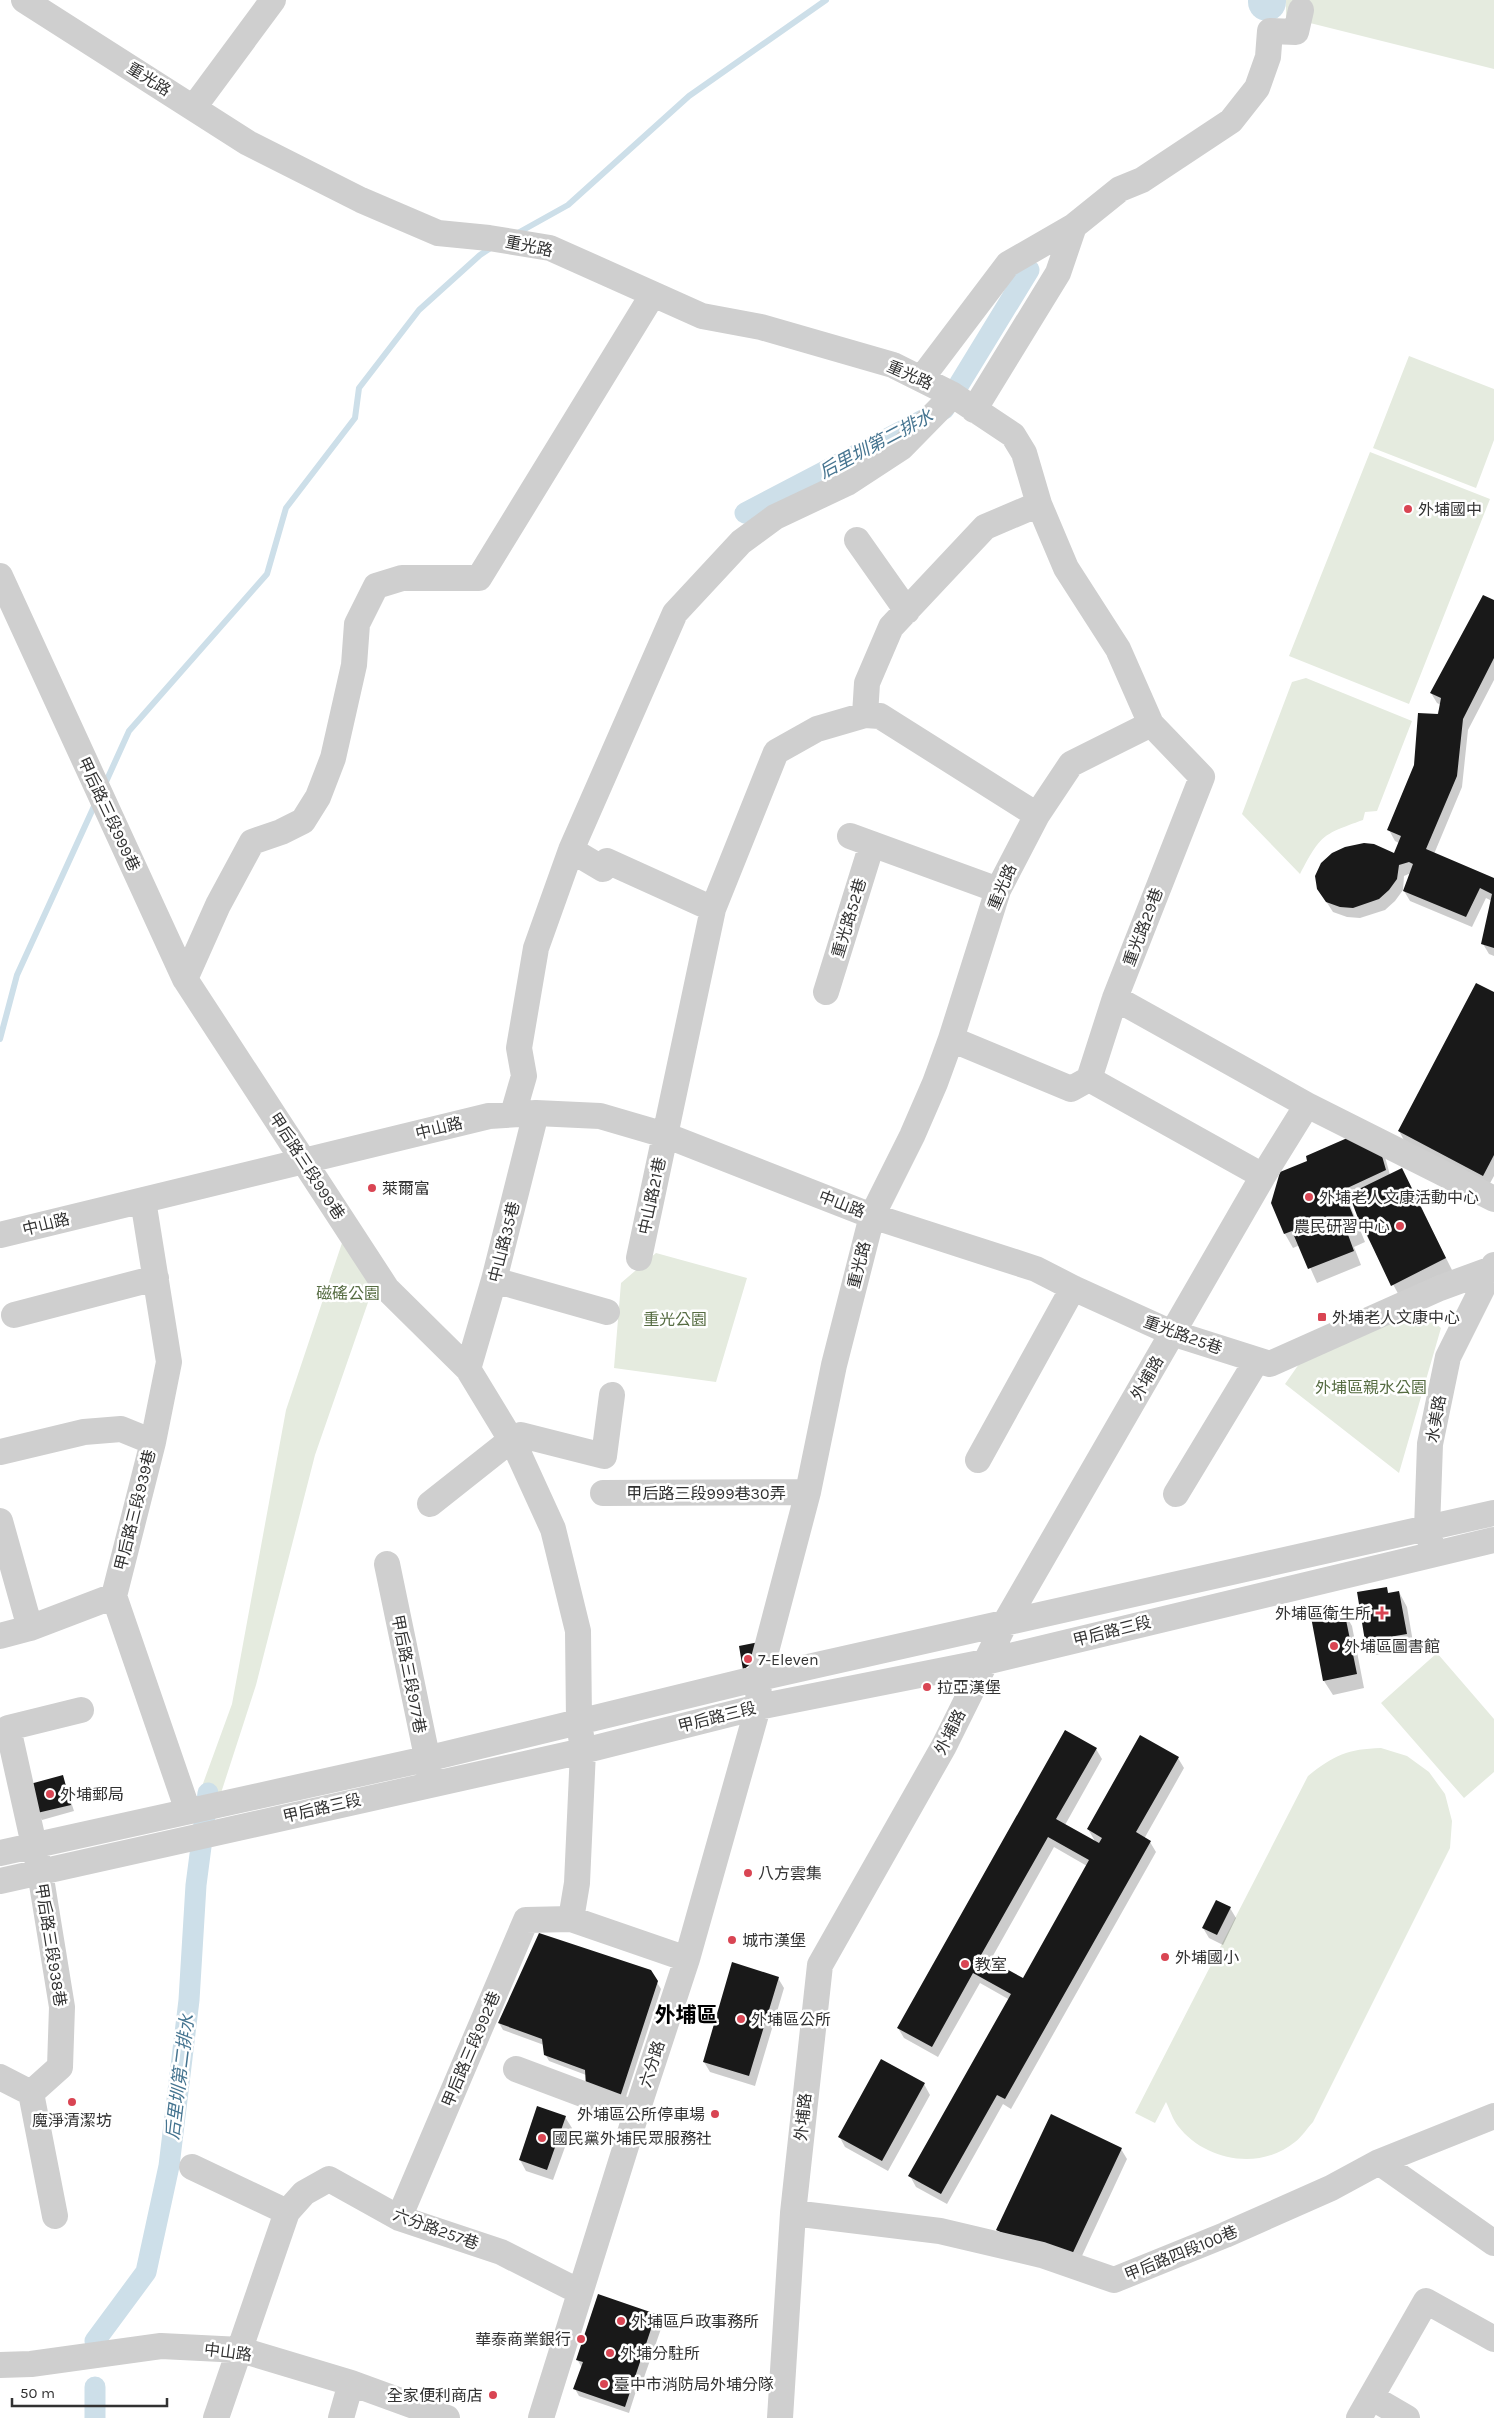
<svg xmlns="http://www.w3.org/2000/svg" width="1494" height="2418" font-family="Karla,'Noto Sans TC',sans-serif">
  <rect width="100%" height="100%" fill="#fff"/>
  <path fill="#e5ebdf" d="M1286,0H1494V69L1286,17Z
    M1409,356L1494,389V440L1476,488L1373,448Z
    M1370,452L1490,499L1409,704L1289,656Z
    M1306,678L1412,721L1377,811L1365,812L1363,820C1321,835 1321,835 1300,874L1242,814L1292,682Z
    M343,1240L373,1288L315,1455L256,1685L221,1793L201,1789L232,1704L286,1410Z
    M656,1253L747,1278L716,1382L614,1368L621,1283Z
    M1420,1310L1441,1328L1399,1473L1285,1384L1299,1364Z
    M1437,1653L1494,1719V1772L1464,1798L1381,1703Z
    M1381,1748L1407,1756L1429,1772L1445,1794L1452,1821L1450,1848L1313,2122C1307,2128 1302,2137 1295,2142C1260,2171 1205,2161 1178,2126C1173,2120 1170,2110 1166,2102L1155,2123L1135,2113L1308,1776C1334,1755 1348,1749 1381,1748Z"/>
  <path fill="#0003" fill-rule="evenodd" d="M1494,602V680L1468,730L1462,787L1434,854L1494,879V956L1489,954L1483,944L1492,901L1486,898L1472,927L1410,901L1404,891L1411,873L1404,876L1403,890L1395,901L1385,910L1360,918L1347,917L1333,912L1318,889L1395,855L1399,843L1395,841L1389,830L1441,705L1437,703L1431,693Z
    M1494,994V1176L1489,1185L1405,1142L1399,1131Z
    M1385,1157L1390,1175L1409,1184L1453,1272L1401,1299L1363,1229L1354,1203L1350,1205L1365,1242L1354,1247L1361,1265L1317,1283L1300,1245L1293,1248L1285,1234L1273,1203L1309,1162Z
    M1386,1588L1389,1594L1399,1592L1407,1607L1414,1648L1375,1655L1367,1641Z
    M1344,1612L1352,1626L1364,1688L1333,1695L1324,1681Z
    M1096,1749L1102,1759L1065,1825L1096,1843L1088,1829L1178,1758L1184,1768L1144,1839L1150,1842L1156,1852L1011,2109L1003,2104L947,2204L916,2187L910,2176L1010,2000L980,1983L938,2057L904,2038L898,2028ZM1054,1847L1087,1866L1023,1980L990,1961Z
    M63,1777L74,1811L42,1820L38,1813Z
    M1230,1908L1236,1918L1223,1945L1209,1938L1203,1928Z
    M650,1971L661,1989L624,2103L586,2075L549,2061L545,2054L544,2045L503,2030L499,2023Z
    M778,1978L784,1988L755,2086L710,2072L704,2062Z
    M881,2061L924,2084L930,2095L888,2171L845,2147L839,2136Z
    M565,2117L572,2128L553,2180L526,2171L520,2160Z
    M1121,2149L1127,2159L1074,2273L1004,2240L998,2230Z
    M598,2296L656,2315L662,2326L640,2389L637,2388L629,2413L579,2396L575,2389L582,2368L577,2359Z"/>
  <g fill="none" stroke-linecap="round" stroke-linejoin="round">
    <path stroke="#cddfe9" stroke-width="6" d="M516,234L568,205L689,96L826,0
      M105,784L129,731L267,574L286,508L355,418L359,388L419,310L480,255L492,247
      M0,1039L17,975L96,802"/>
    <path stroke="#cddfe9" stroke-width="21" d="M745,513L944,409L1029,270
      M95,2341L146,2272L169,2166L189,2000L196,1885L208,1793
      M95,2418V2387"/>
    <path stroke="#cddfe9" stroke-width="38" d="M1267,0V2"/>
  </g>
  <path fill="#191919" fill-rule="evenodd" d="M1483,595L1494,600V658L1463,719L1457,776L1426,849L1494,878V948L1481,944L1492,894L1480,888L1466,917L1403,891L1413,864L1409,862L1399,865L1397,879L1389,890L1379,899L1353,908L1340,907L1326,902L1317,889L1315,876L1321,863L1332,853L1345,847L1364,843L1374,844L1394,853L1401,836L1387,830L1414,765L1418,713L1438,714L1441,698L1430,693Z
    M1476,983L1494,992V1155L1483,1176L1398,1131Z
    M1361,1132L1378,1142L1386,1170L1343,1190L1358,1228L1347,1232L1354,1251L1308,1269L1292,1231L1284,1234L1271,1203L1280,1172L1307,1161L1306,1156Z
    M1402,1168L1446,1258L1391,1286L1366,1233L1370,1223L1362,1229L1352,1202L1360,1195L1359,1189Z
    M1387,1587L1388,1593L1399,1591L1407,1634L1365,1641L1357,1592Z
    M1344,1610L1357,1674L1323,1681L1311,1617Z
    M759,1642L752,1663L743,1670L739,1646Z
    M1065,1730L1097,1748L1056,1819L1099,1843L1102,1838L1087,1829L1140,1735L1179,1757L1136,1832L1151,1841L1005,2099L997,2095L941,2194L908,2176L1011,1994L973,1973L932,2047L897,2028ZM1048,1837L1089,1860L1023,1978L981,1955Z
    M63,1775L71,1805L37,1813L30,1784Z
    M1216,1900L1231,1907L1217,1935L1202,1928Z
    M539,1933L651,1970L658,1981L620,2097L586,2086L585,2070L544,2055L542,2039L498,2023Z
    M732,1962L779,1977L749,2076L703,2062Z
    M881,2059L925,2083L882,2161L838,2137Z
    M537,2106L566,2116L547,2170L519,2160Z
    M1051,2114L1122,2148L1068,2263L996,2230Z
    M598,2294L656,2314L625,2407L573,2389L583,2362L576,2360Z"/>
  <g fill="none" stroke-linecap="round" stroke-linejoin="round">
    <path stroke="#cfcfcf" stroke-width="26" d="M24,0L248,143L361,200L438,233L489,238L550,248L702,316L761,327L893,365L953,395L1013,435L1024,453L1039,504L1066,568L1118,649L1151,724L1202,777L1115,998L1089,1079
      M194,107L273,0
      M921,379L1008,264L1074,226L1120,189L1142,180L1231,121L1257,88L1268,57L1270,31L1296,32L1301,10
      M974,410L1058,273L1074,226
      M857,540L907,611
      M0,576L185,979L387,1289L468,1369L516,1448L553,1529L578,1631L579,1721L583,1751L577,1883L571,1919L687,1959
      M865,715L867,683L891,627L985,527L1039,504
      M850,836L998,890
      M571,850L603,869L607,861L713,909
      M185,979L218,905L252,842L281,832L303,821L318,797L333,758L354,665L357,624L376,586L402,578H479L653,294
      M826,992L872,844
      M1115,998L1307,1105L1494,1199
      M951,1039L1071,1089L1089,1079L1263,1176
      M513,1114L524,1076L519,1048L536,948L571,850L675,613L741,542L775,517L847,483L902,447L953,395
      M143,1200L169,1362L153,1442L114,1596L188,1811
      M0,1235L489,1116L536,1113L600,1116L665,1135L872,1216L1036,1269L1073,1288L1172,1333L1270,1364L1440,1288L1492,1269
      M639,1258L713,909L776,752L817,729L865,715L880,716L1037,815
      M494,1280L607,1312
      M14,1315L156,1278
      M468,1369L494,1280L536,1113
      M0,1452L84,1432L121,1429L153,1442
      M978,1460L1073,1288
      M603,1493L808,1492
      M1176,1494L1257,1360
      M430,1504L511,1440L521,1435L604,1456L612,1395
      M0,1521L30,1628
      M1431,1544L1427,1529L1430,1444L1448,1357L1494,1265
      M387,1564L431,1776
      M0,1636L30,1628L114,1596
      M0,1853L426,1759L759,1678L1494,1513
      M0,1881L583,1751L758,1707L985,1662L1494,1540
      M516,2069L636,2114
      M0,2077L31,2093
      M1379,2162L1494,2243
      M192,2167L287,2212L304,2193L329,2179L399,2218L501,2252L580,2292
      M793,2213L940,2231L1042,2255L1114,2280L1225,2235L1331,2188L1379,2162L1494,2116
      M55,2216L31,2093L60,2067L62,2007L40,1872L8,1728L81,1710
      M399,2218L526,1920L571,1919
      M0,2365L31,2364L161,2346L241,2350L351,2383L447,2418
      M1371,2397L1407,2418
      M216,2418L287,2212
      M341,2418L351,2383
      M541,2418L636,2114L687,1959L758,1707L759,1678L808,1492L834,1365L872,1216L912,1136L935,1083L951,1039L998,890L1037,815L1071,764L1151,724
      M780,2418L793,2213L820,1965L944,1746L1005,1623L1263,1176L1307,1105
      M1359,2418L1426,2301L1494,2339"/>
  </g>
  <g fill="#d94553" stroke="#fff" stroke-width="2">
    <circle cx="1408" cy="509" r="5"/>
    <circle cx="372" cy="1188" r="5"/>
    <circle cx="1309" cy="1197" r="5"/>
    <circle cx="1400" cy="1226" r="5"/>
    <rect x="1317" y="1312" width="10" height="10" rx="2.5"/>
    <path d="M1379.5 1605.5h5v5h5v5h-5v5h-5v-5h-5v-5h5z"/>
    <circle cx="1334" cy="1646" r="5"/>
    <circle cx="748" cy="1659" r="5"/>
    <circle cx="927" cy="1687" r="5"/>
    <circle cx="50" cy="1794" r="5"/>
    <circle cx="748" cy="1873" r="5"/>
    <circle cx="732" cy="1940" r="5"/>
    <circle cx="1165" cy="1957" r="5"/>
    <circle cx="965" cy="1964" r="5"/>
    <circle cx="741" cy="2019" r="5"/>
    <circle cx="72" cy="2102" r="5"/>
    <circle cx="715" cy="2114" r="5"/>
    <circle cx="542" cy="2138" r="5"/>
    <circle cx="621" cy="2321" r="5"/>
    <circle cx="581" cy="2339" r="5"/>
    <circle cx="610" cy="2353" r="5"/>
    <circle cx="604" cy="2384" r="5"/>
    <circle cx="493" cy="2395" r="5"/>
  </g>
  <g text-anchor="middle" dominant-baseline="central" stroke-width="5" stroke-linejoin="round" paint-order="stroke">
    <g font-size="16" fill="#323232" stroke="#fff">
      <text transform="translate(149 79) rotate(32)">重光路</text>
      <text transform="translate(529 246) rotate(12)">重光路</text>
      <text transform="translate(910 375) rotate(24)">重光路</text>
      <text transform="translate(109 814) rotate(65)">甲后路三段999巷</text>
      <text transform="translate(1002 887) rotate(-67)">重光路</text>
      <text transform="translate(849 918) rotate(-73)">重光路52巷</text>
      <text transform="translate(1143 927) rotate(-69)">重光路29巷</text>
      <text transform="translate(439 1128) rotate(-14)">中山路</text>
      <text transform="translate(307 1166) rotate(57)">甲后路三段999巷</text>
      <text transform="translate(652 1196) rotate(-78)">中山路21巷</text>
      <text transform="translate(842 1204) rotate(21)">中山路</text>
      <text transform="translate(46 1224) rotate(-14)">中山路</text>
      <text transform="translate(504 1242) rotate(-76)">中山路35巷</text>
      <text transform="translate(859 1265) rotate(-76)">重光路</text>
      <text transform="translate(1183 1335) rotate(20)">重光路25巷</text>
      <text transform="translate(1147 1378) rotate(-60)">外埔路</text>
      <text transform="translate(1436 1419) rotate(-80)">水美路</text>
      <text x="706" y="1493">甲后路三段999巷30弄</text>
      <text transform="translate(135 1510) rotate(-76)">甲后路三段939巷</text>
      <text transform="translate(1112 1631) rotate(-14)">甲后路三段</text>
      <text transform="translate(409 1674) rotate(79)">甲后路三段977巷</text>
      <text transform="translate(717 1717) rotate(-14)">甲后路三段</text>
      <text transform="translate(950 1732) rotate(-63)">外埔路</text>
      <text transform="translate(322 1808) rotate(-13)">甲后路三段</text>
      <text transform="translate(51 1945) rotate(81)">甲后路三段938巷</text>
      <text transform="translate(471 2049) rotate(-67)">甲后路三段992巷</text>
      <text transform="translate(652 2064) rotate(-72)">六分路</text>
      <text transform="translate(803 2117) rotate(-84)">外埔路</text>
      <text transform="translate(436 2229) rotate(20)">六分路257巷</text>
      <text transform="translate(1181 2253) rotate(-22)">甲后路四段100巷</text>
      <text transform="translate(228 2352) rotate(7)">中山路</text>
    </g>
    <g font-size="16" fill="#323232" stroke="#fff" text-anchor="start">
      <text x="1418" y="509">外埔國中</text>
      <text x="382" y="1188">萊爾富</text>
      <text x="1319" y="1197">外埔老人文康活動中心</text>
      <text x="1390" y="1226" text-anchor="end">農民研習中心</text>
      <text x="1332" y="1317">外埔老人文康中心</text>
      <text x="1371" y="1613" text-anchor="end">外埔區衛生所</text>
      <text x="1344" y="1646">外埔區圖書館</text>
      <text x="758" y="1659">7-Eleven</text>
      <text x="937" y="1687">拉亞漢堡</text>
      <text x="60" y="1794">外埔郵局</text>
      <text x="758" y="1873">八方雲集</text>
      <text x="742" y="1940">城市漢堡</text>
      <text x="1175" y="1957">外埔國小</text>
      <text x="975" y="1964">教室</text>
      <text x="751" y="2019">外埔區公所</text>
      <text x="705" y="2114" text-anchor="end">外埔區公所停車場</text>
      <text x="72" y="2120" text-anchor="middle">魔淨清潔坊</text>
      <text x="552" y="2138">國民黨外埔民眾服務社</text>
      <text x="631" y="2321">外埔區戶政事務所</text>
      <text x="571" y="2339" text-anchor="end">華泰商業銀行</text>
      <text x="620" y="2353">外埔分駐所</text>
      <text x="614" y="2384">臺中市消防局外埔分隊</text>
      <text x="483" y="2395" text-anchor="end">全家便利商店</text>
    </g>
    <g font-size="16" fill="#566c42" stroke="#fff">
      <text x="348" y="1293">磁磘公園</text>
      <text x="675" y="1319">重光公園</text>
      <text x="1371" y="1387">外埔區親水公園</text>
    </g>
    <g font-size="18" font-style="italic" fill="#457490" stroke="#fff">
      <text transform="translate(876 444) rotate(-28)">后里圳第二排水</text>
      <text transform="translate(180 2077) rotate(-83)">后里圳第二排水</text>
    </g>
    <g font-size="21" font-weight="bold" fill="#000" stroke="#fff">
      <text x="686" y="2015">外埔區</text>
    </g>
  </g>
  <path d="M12 2398v8h155v-8" fill="none" stroke="#323232" stroke-width="2.5"/>
  <text x="20" y="2398" font-size="15" fill="#323232" stroke="#ffffff" stroke-width="4" paint-order="stroke">50 m</text>
</svg>
